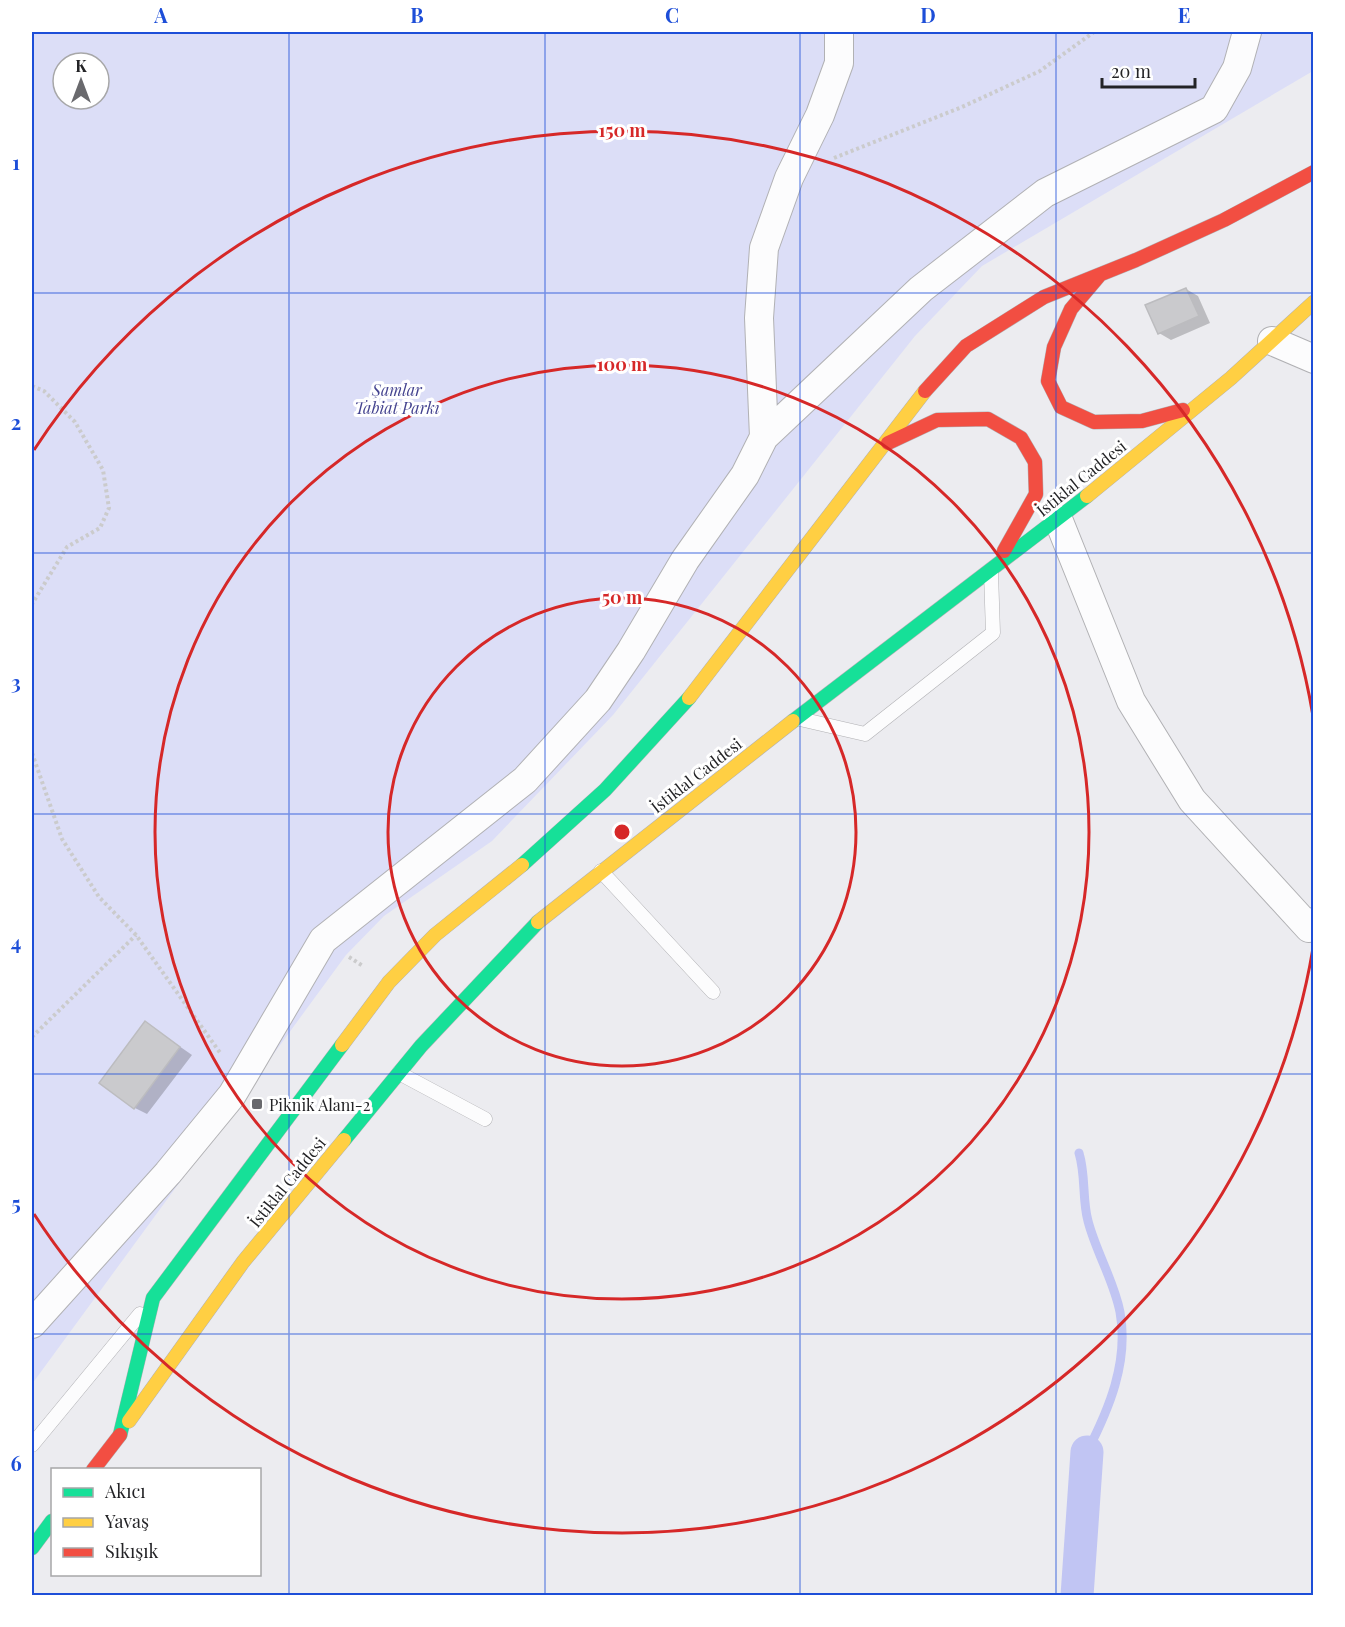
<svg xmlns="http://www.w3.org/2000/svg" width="1345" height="1627" font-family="'Playfair Display',serif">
  <rect width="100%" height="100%" fill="#ececf0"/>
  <path fill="#dcdef7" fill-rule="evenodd" d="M32,32H1313V71L982,266L915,336L613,715L492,841L384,916L346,955L32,1384ZM63,63H99V99H63Z"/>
  <path fill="#0003" d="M1186,289L1198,296L1210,323L1171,340L1159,333Z
    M146,1023L192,1055L147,1114L135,1108Z"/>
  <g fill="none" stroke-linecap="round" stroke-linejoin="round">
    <path stroke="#c1c5f3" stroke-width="9" d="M1079,1153C1086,1176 1082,1199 1088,1221C1096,1252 1114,1281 1120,1312C1129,1362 1109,1409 1087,1452"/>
    <path stroke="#c1c5f3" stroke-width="33" d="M1077,1596L1087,1452"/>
  </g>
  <path fill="#cacacd" stroke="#bcbcbf" stroke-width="1.5" d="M1186,288L1199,316L1158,334L1145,305Z
    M145,1021L180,1047L134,1109L99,1083Z"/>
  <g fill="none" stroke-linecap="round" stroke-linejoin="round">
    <defs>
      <path id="lane" d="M800,719L865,734L993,633L991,573
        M601,871L713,992
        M399,1073L485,1119
        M32,1445L140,1314"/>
      <path id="street" d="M1272,341L1314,359
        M764,437L921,289L1045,193L1214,109L1237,68L1247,32
        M1058,519L1131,701L1192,800L1309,928L1314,922
        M32,1324L168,1173L232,1095L323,940L525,780L598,700L631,651L685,560L745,475L764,437L759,318L764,248L789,178L820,115L839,63V32"/>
      <path id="fast" d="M793,721L1087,496
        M522,865L605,790L689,698
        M344,1140L421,1046L538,922
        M120,1435L153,1298L342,1045
        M32,1548L52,1521"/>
      <path id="slow" d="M1087,496L1231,378L1314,302
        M689,698L925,391
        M538,922L793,721
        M342,1045L389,982L435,935L522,865
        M129,1421L243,1262L344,1140"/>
      <path id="jam" d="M1099,276L1071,309L1054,347L1048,381L1061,407L1094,422L1142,421L1183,410
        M925,391L966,346L1044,297L1136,260L1224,220L1314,172
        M888,443L937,420L988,419L1021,438L1035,462L1036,494L1004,551
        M93,1470L120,1435"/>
    </defs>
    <use href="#lane" stroke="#b1b1b4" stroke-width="15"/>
    <use href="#street" stroke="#b1b1b4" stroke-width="30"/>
    <use href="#fast" stroke="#b1b1b4" stroke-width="15"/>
    <use href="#slow" stroke="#b1b1b4" stroke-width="15"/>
    <use href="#jam" stroke="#b1b1b4" stroke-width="15"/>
    <path stroke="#cbcbcc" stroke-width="4" stroke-dasharray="3 3" stroke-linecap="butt" d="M834,158L962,107L1040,71L1094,32
      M32,386L44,391L75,422L103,470L109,508L100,528L67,547L32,604
      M32,753L62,839L99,897L136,935L221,1054
      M349,957L363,966
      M32,1037L136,935"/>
    <use href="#lane" stroke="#fcfcfd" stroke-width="14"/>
    <use href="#street" stroke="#fcfcfd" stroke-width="28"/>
    <use href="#fast" stroke="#16e098" stroke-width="14"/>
    <use href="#slow" stroke="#ffcf43" stroke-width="14"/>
    <use href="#jam" stroke="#f24e42" stroke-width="14"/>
  </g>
  <path fill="none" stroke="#1d4ed8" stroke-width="1.5" stroke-opacity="0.55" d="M289,32V1596M545,32V1596M800,32V1596M1056,32V1596M32,293H1314M32,553H1314M32,814H1314M32,1074H1314M32,1334H1314"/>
  <g fill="none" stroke="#d62828" stroke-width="3">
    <circle cx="622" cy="832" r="234"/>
    <circle cx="622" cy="832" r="467"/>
    <path d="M1313 948A701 701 0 0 1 34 1214M34 450A701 701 0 0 1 1313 716"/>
  </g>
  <rect fill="#69696d" stroke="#fff" stroke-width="2" x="251" y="1098" width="12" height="12" rx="3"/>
  <g text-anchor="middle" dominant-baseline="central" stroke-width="6" stroke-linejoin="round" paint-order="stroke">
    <g font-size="16" font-style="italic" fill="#44438f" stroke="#fff">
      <text x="397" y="389">Şamlar<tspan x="397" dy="18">Tabiat Parkı</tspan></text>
    </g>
    <g font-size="16" fill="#232326" stroke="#fff">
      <text transform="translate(1081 478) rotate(-39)">İstiklal Caddesi</text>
      <text transform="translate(696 775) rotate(-38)">İstiklal Caddesi</text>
      <text transform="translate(287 1182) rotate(-51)">İstiklal Caddesi</text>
    </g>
    <g font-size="16" fill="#232326" stroke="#fff" text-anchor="start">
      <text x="269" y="1104">Piknik Alanı-2</text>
    </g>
  </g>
  <circle cx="622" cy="832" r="9" fill="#d62828" stroke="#fff" stroke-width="3"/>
  <g font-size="18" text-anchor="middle" font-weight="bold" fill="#d62828" stroke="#fff" stroke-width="6" stroke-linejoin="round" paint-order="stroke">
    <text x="622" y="137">150 m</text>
    <text x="622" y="371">100 m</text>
    <text x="622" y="604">50 m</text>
  </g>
  <rect width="1345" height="1627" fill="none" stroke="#ffffff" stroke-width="66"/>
  <rect x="51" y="1468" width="210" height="108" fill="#ffffff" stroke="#a7a7a8" stroke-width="1.5"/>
  <rect x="63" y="1488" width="30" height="9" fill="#16e098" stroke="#a7a7a8" stroke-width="1.5"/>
  <text x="105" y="1498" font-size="18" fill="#232326">Akıcı</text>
  <rect x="63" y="1518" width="30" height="9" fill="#ffcf43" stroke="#a7a7a8" stroke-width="1.5"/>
  <text x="105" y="1528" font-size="18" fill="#232326">Yavaş</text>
  <rect x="63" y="1548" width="30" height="9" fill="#f24e42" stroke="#a7a7a8" stroke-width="1.5"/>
  <text x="105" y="1558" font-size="18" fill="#232326">Sıkışık</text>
  <g transform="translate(81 81)"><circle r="28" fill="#ffffff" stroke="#a7a7a8" stroke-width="1.5"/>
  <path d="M0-4.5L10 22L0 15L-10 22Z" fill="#69696d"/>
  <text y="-9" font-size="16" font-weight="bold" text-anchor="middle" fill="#232326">K</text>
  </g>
  <path d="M1102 78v9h93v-9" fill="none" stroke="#232326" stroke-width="3"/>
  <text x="1111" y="78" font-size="18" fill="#232326" stroke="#ffffff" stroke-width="4.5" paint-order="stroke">20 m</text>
  <rect x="33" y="33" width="1279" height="1561" fill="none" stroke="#1d4ed8" stroke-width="2"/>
  <g font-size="20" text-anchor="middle" font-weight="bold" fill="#1d4ed8">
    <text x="161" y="23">A</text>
    <text x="417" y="23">B</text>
    <text x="672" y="23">C</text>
    <text x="928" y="23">D</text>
    <text x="1184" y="23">E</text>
    <text x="16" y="170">1</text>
    <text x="16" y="430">2</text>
    <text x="16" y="690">3</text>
    <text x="16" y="950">4</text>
    <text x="16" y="1211">5</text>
    <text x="16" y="1471">6</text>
  </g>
</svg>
